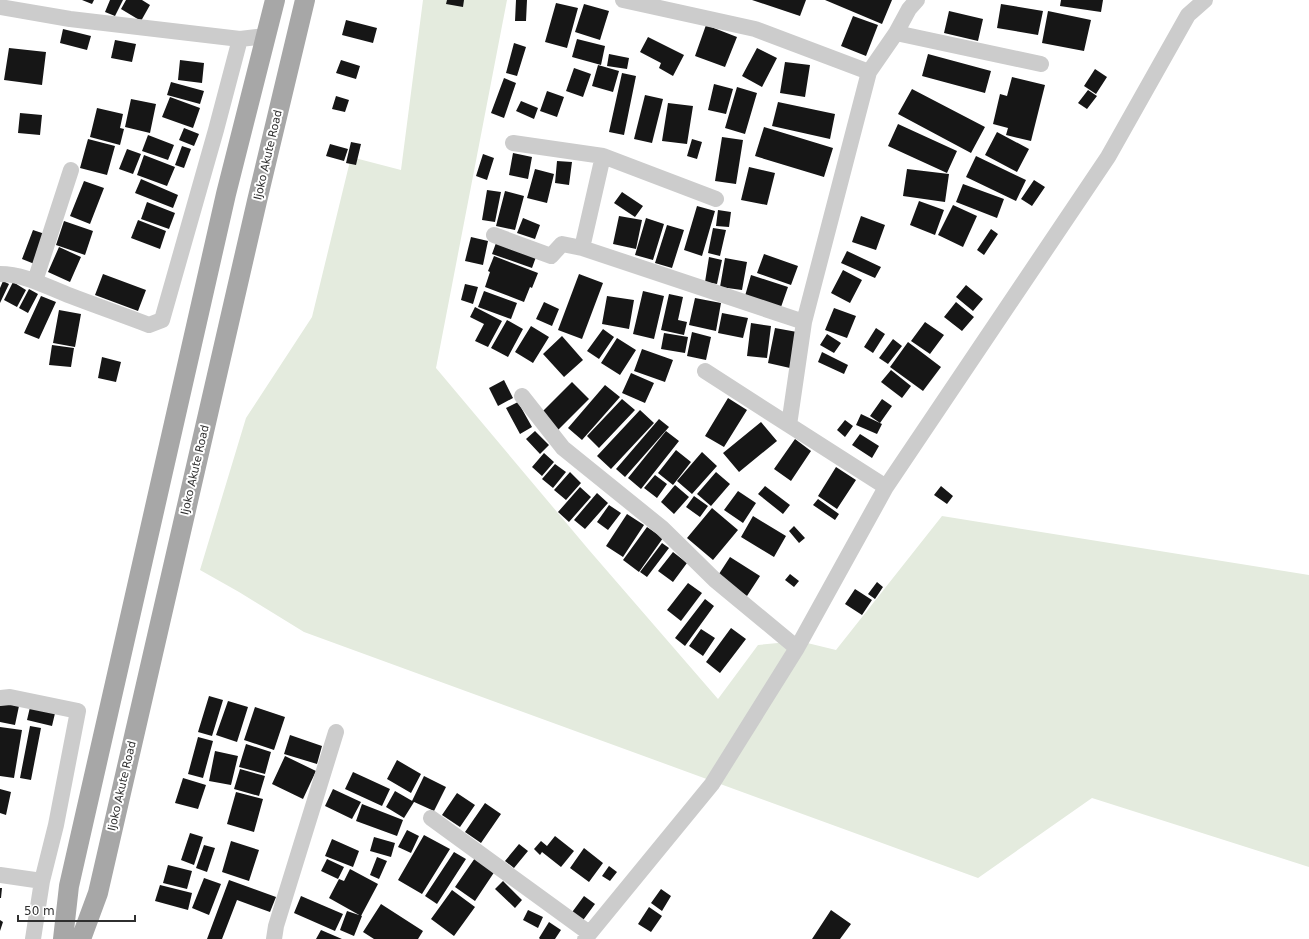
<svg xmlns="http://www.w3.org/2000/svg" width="1309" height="939" font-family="'DejaVu Sans',sans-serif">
  <rect width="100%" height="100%" fill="#fff"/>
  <path fill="#e4ebde" d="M423,0H507L436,368L589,550L718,699L758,645L799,641L836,650L942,516L1309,575V867L1092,798L978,878L304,632L239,592L200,570L246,418L312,317L351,157L401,170Z"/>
  <path fill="#161616" d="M82,0H94L92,4Z
    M110,0H123L115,16L105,12Z
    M126,0H142L150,5L141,21L121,9Z
    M447,0H464L463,7L446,4Z
    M516,0H527L526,21H515Z
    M752,0H806L800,16Z
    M825,0H892L882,24Z
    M1061,0H1103L1101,12L1060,6Z
    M556,3L578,8L567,48L545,42Z
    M584,4L609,11L600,40L575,32Z
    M1001,4L1043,11L1038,35L997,28Z
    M949,11L983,19L978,41L944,33Z
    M1048,11L1091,20L1084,51L1042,43Z
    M853,16L878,25L866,56L841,46Z
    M346,20L377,28L373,43L342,35Z
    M706,25L737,37L725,67L695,56Z
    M63,29L91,36L87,50L60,43Z
    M648,37L684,55L673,76L659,68L661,63L640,52Z
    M577,39L605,46L601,65L572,57Z
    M115,40L136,44L132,62L111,58Z
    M514,43L526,47L517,76L506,73Z
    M9,48L46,52L42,85L4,80Z
    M757,48L777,58L762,87L742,76Z
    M609,54L629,58L627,69L607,66Z
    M928,54L991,71L985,93L922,76Z
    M180,60L204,63L202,83L178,80Z
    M341,60L360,66L356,79L336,73Z
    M785,62L810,65L805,97L780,93Z
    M598,65L619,71L613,92L592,86Z
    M574,68L591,74L583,97L566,91Z
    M1095,69L1107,77L1096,94L1084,86Z
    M622,73L636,76L624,135L609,132Z
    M1012,77L1045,85L1031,141L1006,135L1008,128L993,124L1000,94L1007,96Z
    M504,78L516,83L504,118L491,113Z
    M171,82L204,91L200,104L167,95Z
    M714,84L733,89L726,114L708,110Z
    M737,87L757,93L745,134L725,128Z
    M912,89L985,127L971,153L898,114Z
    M1088,90L1097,96L1087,109L1078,103Z
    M547,91L564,97L557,117L540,111Z
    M645,95L663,99L652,143L634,139Z
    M336,96L349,100L345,112L332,109Z
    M170,97L200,108L193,128L162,117Z
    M131,99L156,104L150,133L125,127Z
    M521,101L538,108L534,119L516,111Z
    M778,102L835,114L830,139L772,126Z
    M668,103L693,106L687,144L662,141Z
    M97,108L123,114L120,128L124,129L120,145L90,137Z
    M20,113L42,115L40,135L18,133Z
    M898,124L957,151L947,173L888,146Z
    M764,127L833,148L824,177L755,156Z
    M184,128L199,134L194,146L179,140Z
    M997,132L1029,149L1017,172L985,155Z
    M148,135L174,145L168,160L142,151Z
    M722,137L743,140L736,184L715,181Z
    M88,139L115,146L107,175L80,168Z
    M692,139L702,142L697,159L687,156Z
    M351,142L361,144L356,165L346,163Z
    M330,144L348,149L344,161L326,156Z
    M182,146L191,149L184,168L175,165Z
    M127,149L141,154L133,174L119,169Z
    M513,153L532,157L528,179L509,175Z
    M483,154L494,158L487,180L476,176Z
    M144,155L175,167L167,186L137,175Z
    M976,156L1026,180L1016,201L966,177Z
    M557,161L572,162L569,185L555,183Z
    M749,167L775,173L767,205L741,200Z
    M535,169L554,174L547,203L527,198Z
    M907,169L949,174L945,202L903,196Z
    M141,179L178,195L173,208L135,193Z
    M1034,180L1045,187L1032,206L1021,199Z
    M84,181L104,188L90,224L70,216Z
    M963,184L1004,199L997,218L956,202Z
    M487,190L501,192L495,222L482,220Z
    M505,191L524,196L515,230L496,226Z
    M622,192L643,206L635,217L614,203Z
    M919,201L944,210L935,235L910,225Z
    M147,202L175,213L169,229L141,219Z
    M953,205L977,216L963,247L938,235Z
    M697,206L715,211L702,256L684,250Z
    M718,210L731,212L729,227L716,226Z
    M619,216L642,220L636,249L613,244Z
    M861,216L885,225L876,250L852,242Z
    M523,218L540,225L535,239L517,233Z
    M646,218L664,224L653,260L635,255Z
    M138,220L166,231L160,249L131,238Z
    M64,221L93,231L85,255L56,245Z
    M667,225L684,230L672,268L655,263Z
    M713,228L726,230L720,256L708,253Z
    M991,229L998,234L984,255L977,250Z
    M33,230L48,235L37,265L22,259Z
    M471,237L488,241L483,265L465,261Z
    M496,243L536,257L532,268L492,254Z
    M59,247L81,257L70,282L48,272Z
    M847,251L881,267L875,278L841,263Z
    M764,254L798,266L791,285L757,273Z
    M494,256L538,273L532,288L530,287L524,302L485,287L490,272L488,271Z
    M709,257L722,260L717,284L705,282Z
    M725,258L747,262L742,290L720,287Z
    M843,270L862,280L850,303L831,293Z
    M103,274L146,290L138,311L95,295Z
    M579,274L603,283L582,339L558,330Z
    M751,275L788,287L781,307L745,296Z
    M3,281L9,284L0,303V288Z
    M13,282L26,290L17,307L4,300Z
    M465,284L478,287L473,304L461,300Z
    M966,285L983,299L973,311L956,297Z
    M29,289L38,294L28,313L19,308Z
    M484,291L517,303L511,319L478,307Z
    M643,291L664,296L654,339L633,334Z
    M669,294L683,297L678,320L687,322L684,335L661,330Z
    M41,296L56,302L39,339L24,333Z
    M607,296L634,300L629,329L602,324Z
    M695,298L721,303L716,331L689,325Z
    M544,302L559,309L552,326L536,319Z
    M956,302L974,317L962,331L944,317Z
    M475,307L502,321L488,347L475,341L484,324L470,317Z
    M834,308L856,316L847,338L825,330Z
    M59,310L81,314L75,347L53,343Z
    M722,313L748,318L743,338L718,333Z
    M507,320L523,329L508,357L491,348Z
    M925,322L944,335L930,354L911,341Z
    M751,323L771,326L767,358L747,356Z
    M531,326L549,337L533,363L515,352Z
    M775,328L797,332L790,368L768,363Z
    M876,328L885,334L873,353L864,347Z
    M603,329L614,337L599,359L587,351Z
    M692,332L711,337L706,360L687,356Z
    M664,333L688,337L685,353L661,349Z
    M827,334L841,343L834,353L820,345Z
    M562,336L583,360L564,377L543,354Z
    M617,338L636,350L620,375L601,363Z
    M893,339L902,346L888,364L879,358Z
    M908,342L941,367L923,391L890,367Z
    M52,345L74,348L71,367L49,365Z
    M642,349L673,360L665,382L634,371Z
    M822,352L848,365L844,374L818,362Z
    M102,357L121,362L116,382L98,378Z
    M891,370L911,386L902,398L881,382Z
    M631,373L654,383L645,403L622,393Z
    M504,380L513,398L498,406L489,388Z
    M572,382L589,399L558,430L541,413Z
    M605,385L620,397L582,440L568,428Z
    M728,398L747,410L724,447L705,436Z
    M622,399L635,410L599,448L587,436Z
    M882,399L892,406L880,423L870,416Z
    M518,402L532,427L520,434L506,408Z
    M640,410L654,423L611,469L597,456Z
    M861,414L882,424L877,434L856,425Z
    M659,419L669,427L625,477L616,469Z
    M845,420L853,426L845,437L837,430Z
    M761,422L777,441L739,472L723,453Z
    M535,431L549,445L540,454L526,439Z
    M666,431L679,441L641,489L628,478Z
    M860,434L879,446L872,458L852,445Z
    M795,439L811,451L791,481L774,469Z
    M676,450L691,462L673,485L658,473Z
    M702,452L717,466L692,494L677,481Z
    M544,453L554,462L542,476L532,467Z
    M555,464L566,472L553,488L542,479Z
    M836,467L856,480L837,509L818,496Z
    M570,472L581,483L566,500L554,490Z
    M716,472L730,484L711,506L697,494Z
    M655,475L667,484L657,498L644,488Z
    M675,485L689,497L674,514L661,502Z
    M765,486L790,505L783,514L758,494Z
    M941,486L953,496L947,504L934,495Z
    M580,487L591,497L569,522L558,512Z
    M738,491L756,503L743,523L724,510Z
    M597,493L608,503L585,529L574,520Z
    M694,496L708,506L700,517L686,507Z
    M818,499L839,514L835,520L813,505Z
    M609,505L621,513L608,530L597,522Z
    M712,508L738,530L713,560L687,538Z
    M627,514L644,525L623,557L606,546Z
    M753,516L786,536L774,557L741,537Z
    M794,526L805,538L799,543L789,531Z
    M647,527L663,538L639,572L623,560Z
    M662,543L669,548L647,577L640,572Z
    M673,552L687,563L673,582L658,571Z
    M730,557L760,576L747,596L717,577Z
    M790,574L799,581L794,587L785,580Z
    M877,582L883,587L875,599L868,594Z
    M688,583L702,593L681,621L667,610Z
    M855,589L872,600L862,615L845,604Z
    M705,599L714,606L685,646L675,638Z
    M731,628L746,639L720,673L706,662Z
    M701,629L715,638L703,656L689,646Z
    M209,696L223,700L212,736L198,732Z
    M228,701L248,707L237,742L216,735Z
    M0,703L19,706L15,725L0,722Z
    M31,703L56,709L52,726L27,720Z
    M255,707L285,717L274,750L244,740Z
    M30,726L41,728L31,780L20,778Z
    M0,727L22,730L14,778L0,776Z
    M290,735L322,746L317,764L284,754Z
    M198,737L213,741L203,778L188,774Z
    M246,744L271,752L265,774L239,767Z
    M215,751L238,756L231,785L209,781Z
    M285,756L316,771L303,799L272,784Z
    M397,760L421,774L411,793L387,779Z
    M240,769L265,776L259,796L234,789Z
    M353,772L390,789L382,806L345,789Z
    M424,776L446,787L434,811L412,801Z
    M183,778L206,785L198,809L175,803Z
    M0,789L11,792L6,815L0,813Z
    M333,789L361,802L352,819L325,806Z
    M395,791L414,802L404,818L386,807Z
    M236,792L263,799L254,832L227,824Z
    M457,793L475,805L460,827L442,815Z
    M485,803L501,814L481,843L465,832Z
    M362,804L403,820L397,836L356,821Z
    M407,830L419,836L411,853L398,847Z
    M190,833L203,837L194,865L181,860Z
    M424,835L450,849L422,894L398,880Z
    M555,836L574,851L561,867L542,852L540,855L534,849L541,841L547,846Z
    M374,837L395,843L391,857L370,851Z
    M332,839L359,851L353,867L325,856Z
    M231,841L259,850L249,881L222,872Z
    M519,844L528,851L514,868L505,861Z
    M204,845L215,848L207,872L196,868Z
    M584,848L603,863L589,882L570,868Z
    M454,852L466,859L437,904L425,896Z
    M377,857L387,861L379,879L370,875Z
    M475,858L495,871L475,901L455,887Z
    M327,859L344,867L338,879L321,871Z
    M168,865L192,871L187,889L163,883Z
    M609,866L617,872L610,881L602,876Z
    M350,869L378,884L361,916L329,898L339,879L344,881Z
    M204,878L221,884L209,915L192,908Z
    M229,880L276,897L270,912L237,900L222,939H207Z
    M503,881L522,900L515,908L495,889Z
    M160,885L192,893L188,910L155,901Z
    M0,888H2L1,898H0Z
    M661,889L671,896L662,911L651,903Z
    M452,890L475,907L454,936L431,919Z
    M301,896L343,914L335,931L294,913Z
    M584,896L595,904L581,923L570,915Z
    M381,904L423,931L418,939H374L363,932Z
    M649,907L662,916L651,932L638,924Z
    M528,910L543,917L538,928L523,920Z
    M831,910L851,924L840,939H812Z
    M347,911L362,916L354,936L340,930Z
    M0,920L3,922L0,931Z
    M549,922L561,930L555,939H540L539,938Z
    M321,930L342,939H316Z"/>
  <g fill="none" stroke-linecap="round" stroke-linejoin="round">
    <path stroke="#ccc" stroke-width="16" d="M623,0L755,29L869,72
      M0,7L70,19L240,39L266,36
      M896,33L1041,64
      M513,143L603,156L582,248
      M603,156L716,199
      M494,235L551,256L562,244L582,248L804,322
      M0,274C25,274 47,287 71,296C97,306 123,315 149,325L162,320L216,130L240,39
      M35,281L71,170
      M705,371L789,425
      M522,396L563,448L662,528L715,580L797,648
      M886,487L789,425L804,322L869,72L896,33L909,9L917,0
      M0,698L10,697L78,711L56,825L42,881L33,939
      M431,818L589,933
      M0,875L42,881
      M274,939L276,926L336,732
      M585,939L712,784L797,648L886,487L1108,157L1188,15L1205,0"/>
    <path stroke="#a7a7a7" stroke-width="20" d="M63,939L69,886L226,194L275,0
      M81,939L98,893L257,201L305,0"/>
  </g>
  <g text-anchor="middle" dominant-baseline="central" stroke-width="4" stroke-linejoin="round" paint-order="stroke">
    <g font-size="11" fill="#2f2f2f" stroke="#fff">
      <text transform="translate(268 155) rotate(-77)">Ijoko Akute Road</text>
      <text transform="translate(195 470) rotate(-77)">Ijoko Akute Road</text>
      <text transform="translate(122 786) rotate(-77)">Ijoko Akute Road</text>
    </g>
  </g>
  <path d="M18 915v6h117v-6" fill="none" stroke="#2f2f2f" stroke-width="2"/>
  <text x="24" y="915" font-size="12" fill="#2f2f2f" stroke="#ffffff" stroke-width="3" paint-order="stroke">50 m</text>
</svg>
